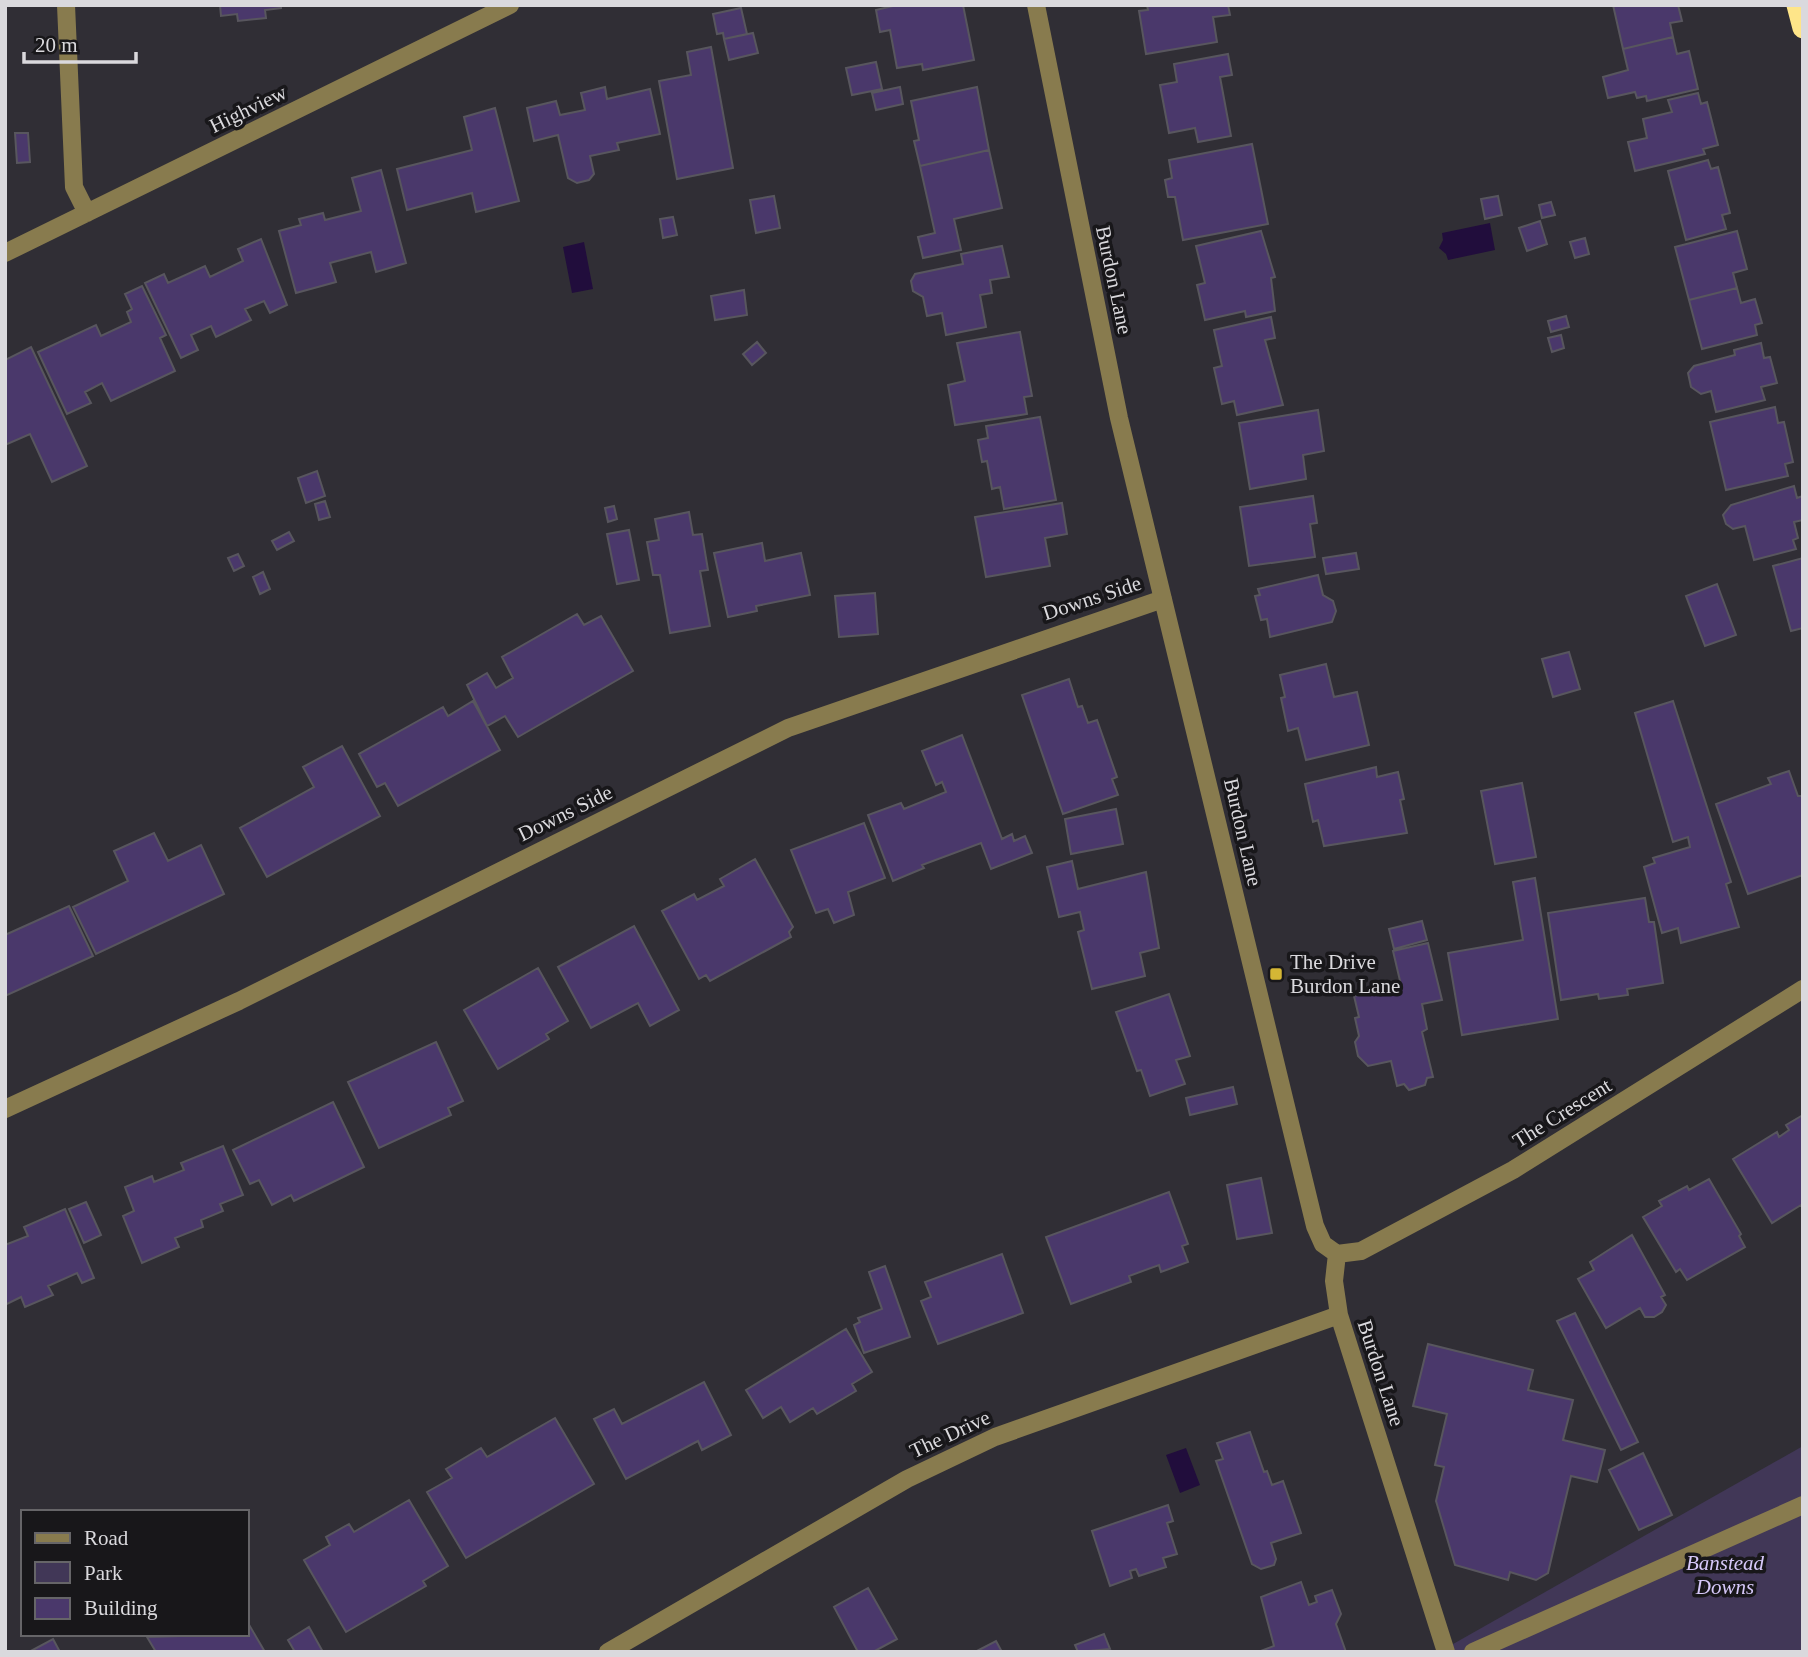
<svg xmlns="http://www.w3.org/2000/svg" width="1808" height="1657" font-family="Georgia,serif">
  <rect width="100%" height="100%" fill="#302e35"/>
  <path fill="#413757" d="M1803,1446V1652H1439Z"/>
  <path fill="#210d3c" d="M1490,223L1495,250L1448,260L1446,254L1439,248L1443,240L1442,233Z
    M584,242L593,289L572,293L563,247Z
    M1186,1448L1200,1485L1180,1493L1166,1455Z"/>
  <path fill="#4a386b" stroke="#58565e" stroke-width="2" d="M220,5H281V8L265,10L266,18L238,21L237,14L221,16Z
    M897,5H963L974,60L923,70L922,64L897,68L890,30L880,32L876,10Z
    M1147,5H1228L1230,15L1213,17L1217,42L1146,54L1139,11L1148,10Z
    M1613,5H1678L1682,21L1670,23L1673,37L1623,49Z
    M741,8L747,34L724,39L723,33L717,34L713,14Z
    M753,33L758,53L729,60L724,39Z
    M1673,37L1677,54L1689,51L1698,89L1647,101L1646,96L1637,98L1635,92L1608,98L1603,77L1628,70L1623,49Z
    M711,47L733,168L677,179L659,81L691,75L687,52Z
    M1228,54L1232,75L1220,77L1231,136L1198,142L1195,128L1169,133L1160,85L1177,82L1174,64Z
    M876,62L882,89L852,95L846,68Z
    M605,87L607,99L650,89L660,134L617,143L619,150L590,156L594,174L589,180L577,183L568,178L558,135L534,141L527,108L556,101L560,115L585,110L581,93Z
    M900,87L903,104L876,110L872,93Z
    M977,87L989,150L920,166L914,141L919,140L911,101Z
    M1698,93L1701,104L1707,102L1718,145L1703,149L1705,154L1635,171L1628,142L1647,138L1643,119L1672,112L1668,100Z
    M495,108L519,201L476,212L472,193L407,210L397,169L472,150L464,117Z
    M15,133H28L30,162L17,163Z
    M1252,144L1268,224L1183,240L1175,197H1168L1165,180L1172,178L1169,160Z
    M989,150L1002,208L954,219L961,250L923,258L918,237L935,233L920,166Z
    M1708,160L1711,169L1718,167L1730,213L1722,215L1726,229L1686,240L1668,171Z
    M381,170L406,263L376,272L371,252L330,263L336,282L296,293L279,231L301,225L299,219L323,213L325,220L361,211L352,178Z
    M774,196L780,228L756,233L750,200Z
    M1498,196L1502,215L1485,219L1481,199Z
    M1551,202L1555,215L1542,218L1539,205Z
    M673,217L677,235L663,238L660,219Z
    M1540,221L1547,244L1527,251L1519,228Z
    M1261,231L1275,277L1271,278L1275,311L1246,317L1245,311L1205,320L1197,285L1205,283L1196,246Z
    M1737,231L1747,269L1733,273L1737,288L1689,300L1675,247Z
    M1585,238L1589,254L1575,258L1570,242Z
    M261,239L287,305L270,313L264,301L245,309L251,320L216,337L211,326L191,335L198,350L181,358L145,283L164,274L168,283L205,266L210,277L243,261L238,249Z
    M1002,246L1009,277L990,280L992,293L980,295L986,327L946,335L942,313L927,316L923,297L913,291L911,281L915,274L963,264L961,254Z
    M142,286L166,335L160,338L175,371L111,401L102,383L85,392L91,403L67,414L38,352L96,325L101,336L131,322L127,312L132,309L125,294Z
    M1737,288L1741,303L1755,299L1762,323L1755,325L1757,335L1702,349L1689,300Z
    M744,290L747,315L715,320L711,296Z
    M1566,316L1569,327L1551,332L1548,321Z
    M1271,317L1275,338L1265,340L1283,405L1237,415L1234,401L1222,404L1214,368L1222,366L1214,330Z
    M1020,332L1032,396L1024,397L1027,414L955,425L948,385L965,381L957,343Z
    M1561,335L1564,348L1552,352L1548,338Z
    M757,342L766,353L752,365L743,354Z
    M1761,343L1764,358L1770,357L1777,383L1761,387L1765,400L1716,412L1711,391L1701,394L1691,387L1688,373L1694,366L1735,355L1734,350Z
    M31,347L87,466L52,482L30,434L5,445V360Z
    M1775,407L1778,423L1784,422L1793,462L1785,464L1788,476L1726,490L1710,422Z
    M1318,410L1324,451L1303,455L1306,479L1250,489L1239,423Z
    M1040,417L1056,500L1004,509L1000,487L992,489L987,461L982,462L978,440L988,438L986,426Z
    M317,471L325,496L306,503L298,478Z
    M1794,486L1797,498L1803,496V520L1794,522L1798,538L1793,540L1796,549L1754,560L1745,526L1733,529L1726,524L1723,515L1731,505Z
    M1313,496L1317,523L1310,524L1315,557L1249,566L1240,507Z
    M325,501L330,517L319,520L315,504Z
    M1062,503L1067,534L1045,538L1050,566L986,577L975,517Z
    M614,506L617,519L608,522L605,508Z
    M689,512L693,535L702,534L708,570L700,571L710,626L670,633L660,575H653L647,542L659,540L655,519Z
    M629,530L639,580L617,584L607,534Z
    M289,532L294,541L277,550L272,541Z
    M762,543L765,561L801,553L810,595L756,606L757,611L728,617L714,553Z
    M1356,553L1359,569L1326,574L1323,558Z
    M238,554L244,566L234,571L228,558Z
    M1803,558V628L1791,631L1773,566Z
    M263,572L270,589L260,594L253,577Z
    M1318,575L1323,595L1333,601L1336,611L1332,622L1270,637L1267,619L1261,620L1255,596L1260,595L1258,589Z
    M1717,584L1736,635L1705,646L1686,596Z
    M875,593L878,634L839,637L835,596Z
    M577,614L584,625L601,616L633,671L518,737L505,716L487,726L467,685L487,673L496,688L513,678L502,657Z
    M1569,652L1580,689L1553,697L1542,659Z
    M1326,664L1334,697L1357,692L1369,745L1306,760L1298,728L1288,731L1281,698L1285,697L1280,675Z
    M1069,679L1078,707L1082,706L1088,723L1097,720L1117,777L1112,779L1118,795L1063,814L1022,695Z
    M473,701L500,750L398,806L385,783L377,787L359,754L443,707L448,716Z
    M1673,701L1731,882L1726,884L1739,927L1681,943L1678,928L1662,933L1644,867L1655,863L1653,858L1690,847L1688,837L1673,842L1635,713Z
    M962,735L1002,839L1012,834L1014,841L1025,836L1032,853L991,869L981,843L922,865L924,868L893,881L868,815L901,803L904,809L946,792L942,782L936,785L922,751Z
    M342,746L380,816L267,877L240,828L314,787L303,767Z
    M1376,767L1377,777L1398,772L1404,799L1400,800L1407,833L1324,846L1318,820L1313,822L1305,784Z
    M1789,771L1798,796H1803V875L1748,894L1716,804L1771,784L1768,778Z
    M1522,783L1536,857L1495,864L1481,791Z
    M1116,809L1123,844L1071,854L1065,819Z
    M864,823L885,878L848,892L854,915L834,923L828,909L816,913L791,850Z
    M154,833L168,861L201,845L224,894L96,954L73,907L128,881L114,851Z
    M755,859L793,927L789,932L791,937L710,981L706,975L699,979L662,911L694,894L697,900L724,886L720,879Z
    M1072,861L1078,889L1146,872L1159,948L1140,953L1145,976L1092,989L1078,932L1084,930L1080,912L1059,917L1047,867Z
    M1535,878L1558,1019L1462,1035L1448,953L1523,940L1513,882Z
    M1645,898L1649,922H1654L1663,983L1627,989L1628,995L1599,999L1598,994L1561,1000L1548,913Z
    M69,906L93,956L5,996V935Z
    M1422,921L1427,940L1394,949L1389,929Z
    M634,926L679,1010L650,1026L638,1003L591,1028L558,967Z
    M1428,943L1442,1000L1422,1004L1427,1029L1422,1032L1433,1077L1427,1078L1425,1085L1409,1090L1404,1084L1397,1086L1391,1061L1368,1066L1358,1056L1355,1042L1359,1036L1355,1018L1359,1017L1354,996L1401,985L1393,951Z
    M538,968L568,1021L546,1034L549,1039L498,1069L464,1010Z
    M1169,994L1190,1056L1176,1060L1185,1084L1150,1096L1141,1070L1137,1071L1116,1012Z
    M436,1042L463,1101L448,1108L451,1115L379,1148L348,1082Z
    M1233,1087L1237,1104L1190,1115L1186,1098Z
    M333,1102L364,1167L294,1201L291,1195L272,1205L259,1180L250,1184L233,1150Z
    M1803,1115V1208L1801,1205L1772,1223L1733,1159L1777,1132L1779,1137L1789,1130L1786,1125Z
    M223,1146L243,1195L220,1204L223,1211L201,1220L203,1227L175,1238L179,1247L142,1263L123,1216L134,1211L125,1187L152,1176L154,1182L184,1170L181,1163Z
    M1261,1178L1272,1233L1237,1239L1227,1185Z
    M1709,1179L1741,1234L1739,1236L1745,1247L1687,1280L1680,1269L1676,1272L1643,1217L1662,1206L1659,1201L1687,1186L1689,1190Z
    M1169,1192L1188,1244L1182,1246L1188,1262L1161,1272L1159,1265L1129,1276L1131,1282L1071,1304L1046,1237Z
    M86,1202L101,1235L84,1243L69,1209Z
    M65,1209L94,1278L82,1283L77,1273L48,1286L53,1295L25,1307L21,1297L5,1305V1245L28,1236L24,1227Z
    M1632,1235L1665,1295L1661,1297L1666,1305L1662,1312L1654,1317H1645L1640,1308L1606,1328L1578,1279L1594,1270L1590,1262Z
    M1002,1254L1023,1313L938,1344L921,1301L931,1297L925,1282Z
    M885,1266L910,1337L864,1353L854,1325L860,1322L858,1318L882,1309L869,1272Z
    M1575,1313L1638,1442L1621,1450L1557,1321Z
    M846,1329L872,1372L852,1384L856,1391L817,1414L813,1408L790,1422L781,1407L763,1418L746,1390Z
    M1428,1344L1533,1370L1528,1390L1573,1400L1563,1440L1605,1450L1597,1482L1571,1476L1548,1573L1536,1580L1510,1572L1508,1580L1455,1565L1436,1501L1444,1467L1435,1465L1447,1414L1413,1406Z
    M704,1382L731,1435L702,1450L698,1441L626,1479L594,1419L614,1409L622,1424Z
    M555,1418L594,1484L466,1558L427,1492L452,1478L446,1469L481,1448L487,1457Z
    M1250,1432L1264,1472L1267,1471L1272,1485L1283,1481L1301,1533L1271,1543L1276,1559L1274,1565L1261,1569L1252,1564L1216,1461L1223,1459L1217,1443Z
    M1643,1453L1672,1515L1639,1530L1609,1470Z
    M409,1500L448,1566L423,1581L426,1586L346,1632L304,1560L330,1545L326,1537L349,1524L354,1532Z
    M1168,1505L1173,1521L1167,1523L1177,1554L1163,1558L1166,1567L1139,1576L1136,1569L1130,1571L1132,1578L1110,1586L1092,1531Z
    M1301,1582L1309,1605L1317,1602L1315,1596L1332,1590L1341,1614L1336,1624L1346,1652H1258L1274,1646L1261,1597Z
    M868,1588L897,1639L873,1652H858L834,1607Z
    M248,1623L265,1652H156L147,1637L247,1634Z
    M309,1627L323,1652H295L288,1640Z
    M1104,1634L1110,1649L1078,1652L1075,1645Z
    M53,1639L60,1652H29Z
    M996,1641L1002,1652H975Z"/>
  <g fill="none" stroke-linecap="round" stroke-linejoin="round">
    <path stroke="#887b4e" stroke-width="18" d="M66,5L74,187L87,213
      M1036,5L1119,418L1315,1226L1323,1244L1337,1254
      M5,253L510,5
      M5,1109L239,1001L788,728L1163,599
      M1337,1254L1361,1251L1513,1170L1803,989
      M1337,1254L1334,1281L1339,1315L1446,1652
      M608,1652L907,1479L995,1437L1339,1315
      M1473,1652L1803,1505"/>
    <path stroke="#fee589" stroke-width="21" d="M1797,5L1803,28"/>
  </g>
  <rect fill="#d4b635" stroke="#18171a" stroke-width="2.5" x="1269" y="967" width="14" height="14" rx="3.5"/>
  <g text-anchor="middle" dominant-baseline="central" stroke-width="7" stroke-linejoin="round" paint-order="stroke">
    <g font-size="21" fill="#dad9dd" stroke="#18171a">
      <text transform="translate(248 109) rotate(-26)">Highview</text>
      <text transform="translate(1114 280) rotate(78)">Burdon Lane</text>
      <text transform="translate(1092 598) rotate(-18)">Downs Side</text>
      <text transform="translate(565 813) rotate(-26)">Downs Side</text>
      <text transform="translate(1243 832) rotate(77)">Burdon Lane</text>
      <text transform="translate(1562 1113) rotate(-32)">The Crescent</text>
      <text transform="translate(1381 1373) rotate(72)">Burdon Lane</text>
      <text transform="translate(950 1434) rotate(-25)">The Drive</text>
    </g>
    <g font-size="21" fill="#dad9dd" stroke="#18171a" text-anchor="start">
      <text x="1290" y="962">The Drive<tspan x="1290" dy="24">Burdon Lane</tspan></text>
    </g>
    <g font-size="21" font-style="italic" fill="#d6c8f9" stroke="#18171a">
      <text x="1725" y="1563">Banstead<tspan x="1725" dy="24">Downs</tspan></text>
    </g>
  </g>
  <rect width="1808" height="1657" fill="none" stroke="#dad9dd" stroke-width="14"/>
  <rect x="21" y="1510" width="228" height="126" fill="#18171a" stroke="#666568" stroke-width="2"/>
  <rect x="35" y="1533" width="35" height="10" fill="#887b4e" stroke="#666568" stroke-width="2"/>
  <text x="84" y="1545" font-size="21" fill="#dad9dd">Road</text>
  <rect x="35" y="1562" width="35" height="21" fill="#413757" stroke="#666568" stroke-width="2"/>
  <text x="84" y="1580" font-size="21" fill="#dad9dd">Park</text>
  <rect x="35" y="1598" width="35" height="21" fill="#4a386b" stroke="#666568" stroke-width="2"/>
  <text x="84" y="1615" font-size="21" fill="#dad9dd">Building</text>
  <path d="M24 52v10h112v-10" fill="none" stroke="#dad9dd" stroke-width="3.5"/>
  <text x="35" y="52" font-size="21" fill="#dad9dd" stroke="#18171a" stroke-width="5" paint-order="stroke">20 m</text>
</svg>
